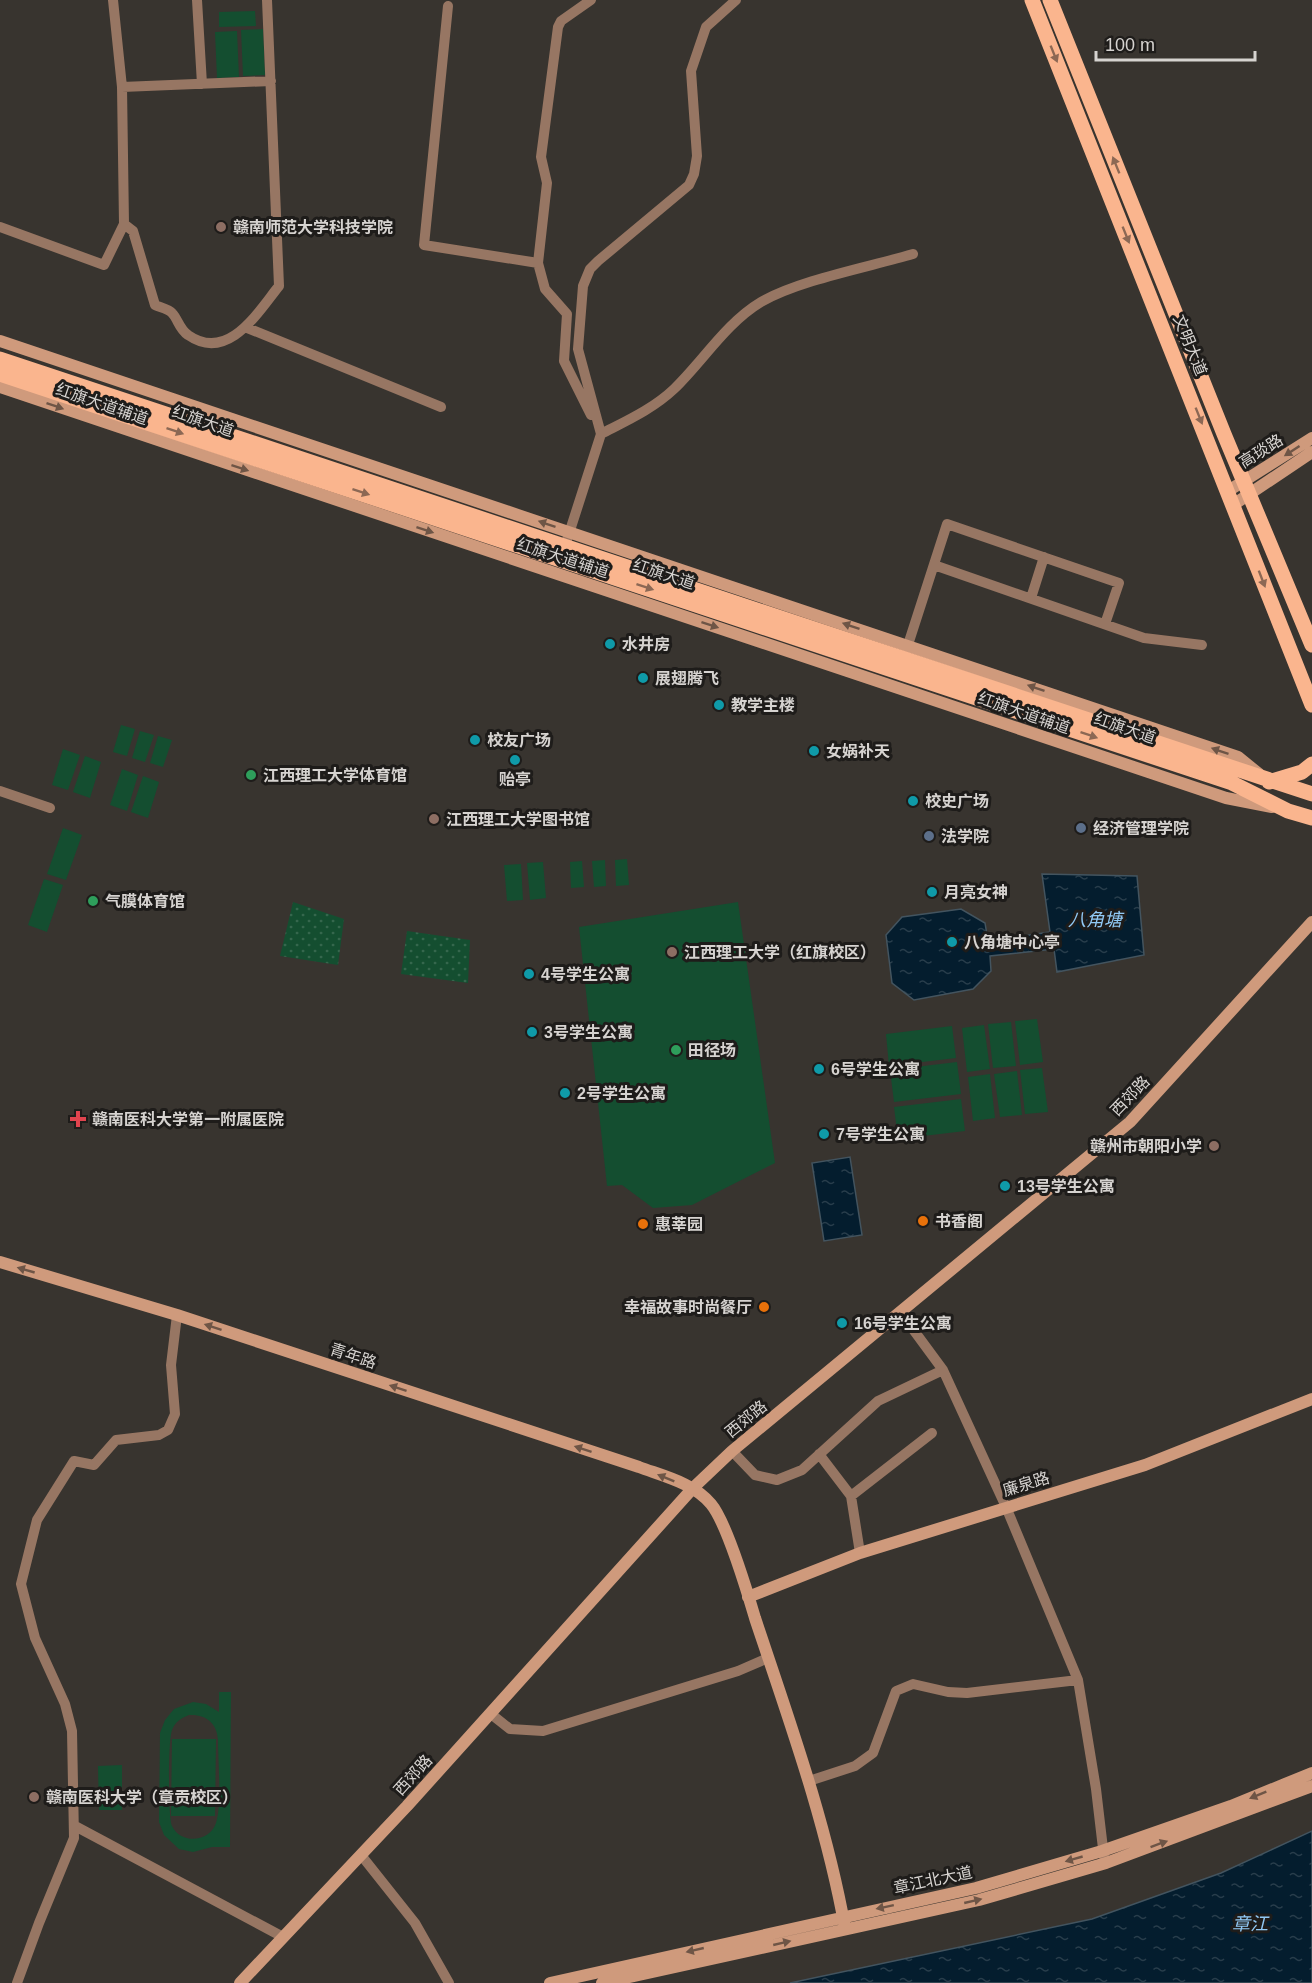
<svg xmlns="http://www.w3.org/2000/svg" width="1312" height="1983" font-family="Helvetica,'Noto Sans SC',sans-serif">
  <defs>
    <pattern id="grass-dots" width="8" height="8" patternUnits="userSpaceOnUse" patternTransform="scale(1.5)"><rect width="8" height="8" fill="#144e30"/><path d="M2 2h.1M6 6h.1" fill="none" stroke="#35674d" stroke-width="1.8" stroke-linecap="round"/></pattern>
    <pattern id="water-ripples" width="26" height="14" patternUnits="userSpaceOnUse" patternTransform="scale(1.5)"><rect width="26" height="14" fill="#041d2e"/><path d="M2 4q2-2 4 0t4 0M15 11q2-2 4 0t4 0" fill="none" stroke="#283d4b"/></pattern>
  </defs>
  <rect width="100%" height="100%" fill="#38342f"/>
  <path fill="url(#grass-dots)" d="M293,902L344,919L338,965L280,956Z
    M407,931L470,940L468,983L401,974Z"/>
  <path fill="#144e30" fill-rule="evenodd" d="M255,11L256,26L219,27V12Z
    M263,29L265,75L243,76L241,30Z
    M237,31L239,77L217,78L215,32Z
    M121,725L135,729L127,756L113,752Z
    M140,731L154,735L145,762L132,758Z
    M158,736L172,740L163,767L150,763Z
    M63,749L80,755L68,790L52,785Z
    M85,756L101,762L90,798L73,792Z
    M122,769L138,775L127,811L110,805Z
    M143,776L159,782L148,818L131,812Z
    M63,828L82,835L66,880L47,874Z
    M627,859L629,885L616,886L615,860Z
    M605,860L606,886L594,887L592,861Z
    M582,861L584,887L571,888L570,862Z
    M543,862L546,898L530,900L527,863Z
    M521,864L523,900L507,901L504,865Z
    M44,879L63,885L47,932L28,925Z
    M738,902L775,1163L692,1205L653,1208L622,1185L607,1186L579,927Z
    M1037,1019L1043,1062L1020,1065L1015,1021Z
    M1011,1022L1016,1066L993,1068L988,1024Z
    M984,1025L990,1069L967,1072L962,1028Z
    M952,1026L956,1058L889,1066L886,1034Z
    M957,1062L961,1094L894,1102L890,1070Z
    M1042,1068L1048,1112L1025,1114L1020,1070Z
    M1017,1071L1022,1115L1000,1117L994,1074Z
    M990,1074L995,1118L973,1121L968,1077Z
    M961,1099L965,1131L898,1139L894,1107Z
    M219,1692H231L230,1847H212L193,1852L179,1849L164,1835L159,1822L160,1733L165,1720L174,1709L193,1702L206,1704L219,1712ZM189,1715C206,1714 217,1723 218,1740C218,1761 222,1804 216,1823C210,1842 181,1845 172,1826C168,1817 168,1740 172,1730C175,1722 181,1718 189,1715Z
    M172,1739H216L215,1816H171Z
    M122,1765V1810H99L98,1766Z"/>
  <path fill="url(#water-ripples)" stroke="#43545f" stroke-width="1.5" d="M1042,874L1137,876L1144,955L1057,972L1054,949L990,956L991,971L973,989L914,1000L892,983L886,935L902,917L961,909L985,923L988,941L1050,932Z
    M850,1157L862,1235L824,1241L812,1163Z
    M1312,1831V1983H790L1092,1919L1221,1873Z"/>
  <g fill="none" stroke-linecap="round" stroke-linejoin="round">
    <path stroke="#977663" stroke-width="10" d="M197,0L202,84
      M591,0L561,21L558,27L541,157L547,183L538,263L545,289L567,314L564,361L591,415
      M448,6L424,245L538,263
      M122,87L271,81
      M124,224L133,231L155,305C159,307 169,309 172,313C178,319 179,329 188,335C228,363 258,312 279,286L267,0
      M0,227L104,265L124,224L122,87L113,0
      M245,327L441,407
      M601,434C626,421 653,409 674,389C703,361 726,323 761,302C799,280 869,267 913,254
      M565,546L601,434L578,349L583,286L590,269L598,261L689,185L694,174L697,156L691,71L706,27L736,0
      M934,565L1144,638L1202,645
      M1031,598L1044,557
      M905,654L947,524L1119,583L1105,624
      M0,791L50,808
      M901,1313L943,1370L1006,1507L1078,1680L1096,1789L1104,1857
      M732,1451L755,1475L777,1480L802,1470L878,1401L943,1370
      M819,1454L851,1496L860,1553
      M851,1496L932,1433
      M491,1714L510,1729L543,1731L738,1671L768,1658
      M809,1781L855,1766L873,1753L896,1691L913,1684L948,1692L967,1693L1078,1680
      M75,1826L283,1937
      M361,1855L415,1923L449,1983
      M17,1983L39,1923L74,1838L72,1731L65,1704L35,1638L21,1584L37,1520L74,1461L94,1465L116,1440L159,1435L168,1430L175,1414L171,1365L177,1315"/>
    <path stroke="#cf9a7c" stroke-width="12" d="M0,341L1238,757L1259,774
      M0,387L1226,798L1272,807
      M1228,491L1312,438
      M1233,505L1312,452
      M0,1262L177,1315L639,1467C663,1476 694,1483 711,1504C727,1523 747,1591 755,1618C789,1720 826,1822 845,1928
      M748,1597L860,1553L1145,1465L1312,1399
      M240,1983L407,1806L693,1488L732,1451L1130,1122L1312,922
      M550,1983L976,1888L1102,1851L1231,1806L1312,1773
      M602,1983L979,1900L1106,1863L1312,1786"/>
    <path stroke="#fab58e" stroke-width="15" d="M1032,0L1312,705
      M1050,0L1224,434L1312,645
      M0,359L1312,794
      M0,374L1232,783L1288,811L1312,818
      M1269,782L1302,772L1312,764"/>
  </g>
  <defs><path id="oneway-solid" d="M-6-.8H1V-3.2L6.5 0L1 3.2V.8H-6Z" transform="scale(1.5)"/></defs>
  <g fill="#8c6854">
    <use href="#oneway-solid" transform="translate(1054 54) rotate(68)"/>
    <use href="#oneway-solid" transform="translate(1116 165) rotate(-112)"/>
    <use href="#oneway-solid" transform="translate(1126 235) rotate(68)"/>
    <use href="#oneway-solid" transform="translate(1199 416) rotate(68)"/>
    <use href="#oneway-solid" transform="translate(175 431) rotate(19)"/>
    <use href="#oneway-solid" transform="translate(361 492) rotate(18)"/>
    <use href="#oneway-solid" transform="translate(1262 579) rotate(69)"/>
    <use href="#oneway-solid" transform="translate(645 587) rotate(18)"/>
    <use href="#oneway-solid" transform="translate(1089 735) rotate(19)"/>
  </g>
  <g fill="#6e5546">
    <use href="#oneway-solid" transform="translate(55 406) rotate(19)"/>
    <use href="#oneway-solid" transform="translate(1292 451) rotate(147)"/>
    <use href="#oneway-solid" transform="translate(240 468) rotate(18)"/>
    <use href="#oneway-solid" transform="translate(547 524) rotate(-161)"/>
    <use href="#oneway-solid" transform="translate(425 530) rotate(18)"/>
    <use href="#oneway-solid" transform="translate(710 625) rotate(18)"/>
    <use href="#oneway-solid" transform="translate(851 626) rotate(-161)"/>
    <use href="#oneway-solid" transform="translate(1036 688) rotate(-161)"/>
    <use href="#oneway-solid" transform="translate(1220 751) rotate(-161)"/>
    <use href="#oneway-solid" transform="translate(26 1270) rotate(-164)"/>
    <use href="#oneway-solid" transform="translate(213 1327) rotate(-162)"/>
    <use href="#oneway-solid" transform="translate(398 1388) rotate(-162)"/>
    <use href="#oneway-solid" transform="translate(583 1449) rotate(-162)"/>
    <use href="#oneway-solid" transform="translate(666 1478) rotate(-158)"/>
    <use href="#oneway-solid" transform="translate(1258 1795) rotate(158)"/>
    <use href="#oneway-solid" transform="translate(1159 1844) rotate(-20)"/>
    <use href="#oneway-solid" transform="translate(1074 1859) rotate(164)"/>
    <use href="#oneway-solid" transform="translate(973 1901) rotate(-13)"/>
    <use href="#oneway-solid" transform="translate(885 1907) rotate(168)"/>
    <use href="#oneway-solid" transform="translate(782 1943) rotate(-13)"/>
    <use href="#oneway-solid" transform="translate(695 1950) rotate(167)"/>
  </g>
  <g fill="#8d6e63" stroke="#1e1c1a" stroke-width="2">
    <circle cx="221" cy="227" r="6"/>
    <circle cx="434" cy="819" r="6"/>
    <circle cx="672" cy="952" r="6"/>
    <circle cx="1214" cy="1146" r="6"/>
    <circle cx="34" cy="1797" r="6"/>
  </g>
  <g fill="#0f9aa8" stroke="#1e1c1a" stroke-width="2">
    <circle cx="610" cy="644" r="6"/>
    <circle cx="643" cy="678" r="6"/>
    <circle cx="719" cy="705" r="6"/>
    <circle cx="475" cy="740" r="6"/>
    <circle cx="814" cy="751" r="6"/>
    <circle cx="515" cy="760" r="6"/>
    <circle cx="913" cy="801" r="6"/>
    <circle cx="932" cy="892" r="6"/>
    <circle cx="952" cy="942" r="6"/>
    <circle cx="529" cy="974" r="6"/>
    <circle cx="532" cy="1032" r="6"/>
    <circle cx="819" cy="1069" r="6"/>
    <circle cx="565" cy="1093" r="6"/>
    <circle cx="824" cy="1134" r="6"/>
    <circle cx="1005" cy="1186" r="6"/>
    <circle cx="842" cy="1323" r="6"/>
  </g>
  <g fill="#2e9e5b" stroke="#1e1c1a" stroke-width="2">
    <circle cx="251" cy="775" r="6"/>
    <circle cx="93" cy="901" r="6"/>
    <circle cx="676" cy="1050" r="6"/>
  </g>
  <g fill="#5c6f8a" stroke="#1e1c1a" stroke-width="2">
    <circle cx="1081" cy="828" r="6"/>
    <circle cx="929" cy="836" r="6"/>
  </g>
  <path fill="#e0444e" stroke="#1e1c1a" stroke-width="2" d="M75 1110h6v6h6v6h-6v6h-6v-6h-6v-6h6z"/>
  <g fill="#e8710a" stroke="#1e1c1a" stroke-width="2">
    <circle cx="923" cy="1221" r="6"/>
    <circle cx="643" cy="1224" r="6"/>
    <circle cx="764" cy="1307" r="6"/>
  </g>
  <g text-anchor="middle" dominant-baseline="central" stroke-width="6" stroke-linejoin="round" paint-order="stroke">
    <g font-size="16" font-weight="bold" fill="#d6d3d0" stroke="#1e1c1a" text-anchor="start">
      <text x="233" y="227">赣南师范大学科技学院</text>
      <text x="622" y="644">水井房</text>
      <text x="655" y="678">展翅腾飞</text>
      <text x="731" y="705">教学主楼</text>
      <text x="487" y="740">校友广场</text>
      <text x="826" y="751">女娲补天</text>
      <text x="263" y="775">江西理工大学体育馆</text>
      <text x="515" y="779" text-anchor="middle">贻亭</text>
      <text x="925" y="801">校史广场</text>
      <text x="446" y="819">江西理工大学图书馆</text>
      <text x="1093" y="828">经济管理学院</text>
      <text x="941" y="836">法学院</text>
      <text x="944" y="892">月亮女神</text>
      <text x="105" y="901">气膜体育馆</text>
      <text x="964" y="942">八角塘中心亭</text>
      <text x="684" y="952">江西理工大学（红旗校区）</text>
      <text x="541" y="974">4号学生公寓</text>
      <text x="544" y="1032">3号学生公寓</text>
      <text x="688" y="1050">田径场</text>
      <text x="831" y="1069">6号学生公寓</text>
      <text x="577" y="1093">2号学生公寓</text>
      <text x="92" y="1119">赣南医科大学第一附属医院</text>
      <text x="836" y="1134">7号学生公寓</text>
      <text x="1202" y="1146" text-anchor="end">赣州市朝阳小学</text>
      <text x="1017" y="1186">13号学生公寓</text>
      <text x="935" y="1221">书香阁</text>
      <text x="655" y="1224">惠莘园</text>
      <text x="752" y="1307" text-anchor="end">幸福故事时尚餐厅</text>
      <text x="854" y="1323">16号学生公寓</text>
      <text x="46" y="1797">赣南医科大学（章贡校区）</text>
    </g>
    <g font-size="16" fill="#d6d3d0" stroke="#1e1c1a">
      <text transform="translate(1190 345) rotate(68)">文明大道</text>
      <text transform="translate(102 404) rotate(19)">红旗大道辅道</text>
      <text transform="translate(203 421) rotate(19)">红旗大道</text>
      <text transform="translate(1261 451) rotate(-32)">高琰路</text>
      <text transform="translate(563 558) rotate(18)">红旗大道辅道</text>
      <text transform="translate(664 574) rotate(18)">红旗大道</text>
      <text transform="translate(1024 713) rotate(19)">红旗大道辅道</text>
      <text transform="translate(1125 728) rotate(19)">红旗大道</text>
      <text transform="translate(1130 1096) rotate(-46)">西郊路</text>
      <text transform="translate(353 1356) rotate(18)">青年路</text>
      <text transform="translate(746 1419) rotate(-39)">西郊路</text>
      <text transform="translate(1026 1484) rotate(-17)">廉泉路</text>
      <text transform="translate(413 1775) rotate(-48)">西郊路</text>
      <text transform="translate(933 1880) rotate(-12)">章江北大道</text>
    </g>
    <g font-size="18" font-style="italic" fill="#91c9f5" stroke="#1e1c1a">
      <text x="1095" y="920">八角塘</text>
      <text x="1250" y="1924">章江</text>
    </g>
  </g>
  <path d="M1096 51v9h159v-9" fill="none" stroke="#d6d3d0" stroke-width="3"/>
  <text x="1105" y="51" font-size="18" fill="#d6d3d0" stroke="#1e1c1a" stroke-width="4.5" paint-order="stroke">100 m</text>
</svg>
